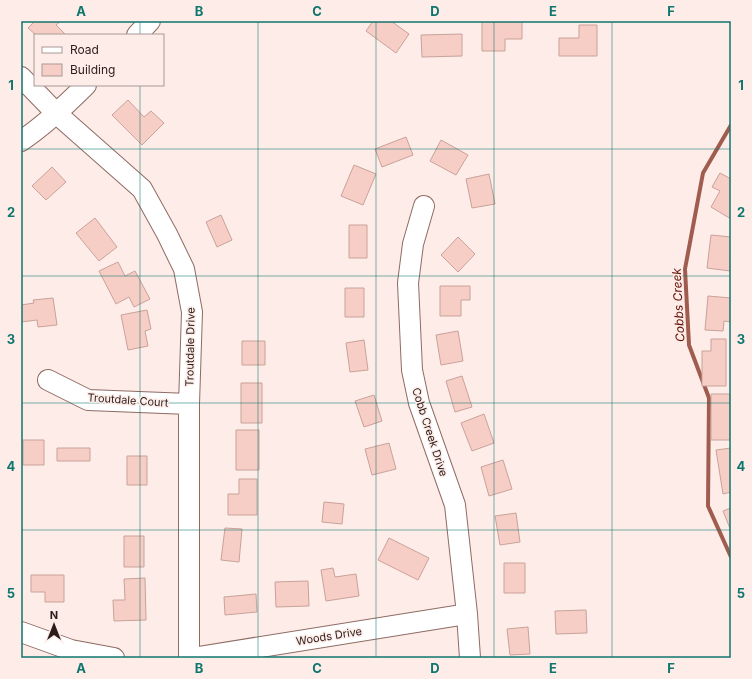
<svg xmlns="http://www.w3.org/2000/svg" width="752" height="679" font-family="Inter,sans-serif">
  <rect width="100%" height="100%" fill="#fdece8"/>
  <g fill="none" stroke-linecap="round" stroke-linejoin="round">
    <path stroke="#a05c4e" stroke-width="4" d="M731,125L703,173L685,269L689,345L709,398L708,506L731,557"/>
  </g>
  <path fill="#f7cec6" stroke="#c9a29a" d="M35,21H61L56,25L66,35H36L28,28Z
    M373,21H391L409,34L396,53L366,31Z
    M482,21H522V39H505V51H482Z
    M579,25H597V56H559V38H579Z
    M462,34V56L422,57L421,35Z
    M128,100L144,117L151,111L164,123L142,145L112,115Z
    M406,137L413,155L382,167L375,149Z
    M441,140L468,155L456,175L430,161Z
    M354,165L376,174L363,205L341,196Z
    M52,167L66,182L46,200L32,186Z
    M720,173L731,179V219L711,207L720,191L712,187Z
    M489,174L495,204L472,208L466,179Z
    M221,215L232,240L217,247L206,222Z
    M95,218L117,247L99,261L76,233Z
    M349,225H367V258H349Z
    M711,235L731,237L730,271L707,268Z
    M458,237L475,254L458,272L441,255Z
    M118,262L125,276L135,271L150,299L134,307L129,297L116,304L99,271Z
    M440,286H470V300H461V316H440Z
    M345,288H364V317H345Z
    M708,296L731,298V322L724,321L723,331L705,330Z
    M53,298L57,325L38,327L37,320L21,322V305L34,303L33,300Z
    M147,310L151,329L145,331L148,346L128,350L121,315Z
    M458,331L463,361L441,365L436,335Z
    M711,339H726V386H702V351H711Z
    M364,340L368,370L350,372L346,343Z
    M242,341H265V365H242Z
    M462,376L472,407L455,412L446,381Z
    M241,383H262V423H241Z
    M711,394H730V440H711Z
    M374,395L382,421L364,427L355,401Z
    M484,414L494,443L472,451L461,423Z
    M236,430H259V470H236Z
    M23,440H44V465H23Z
    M389,443L396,469L372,475L365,449Z
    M57,448H90V461H57Z
    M731,448V492L723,494L716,450Z
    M127,456H147V485H127Z
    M503,460L512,489L489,496L481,467Z
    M239,479H257V515H228V494H239Z
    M324,502L344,504L342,524L322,522Z
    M731,508V531L723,511Z
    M516,513L520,542L500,545L495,516Z
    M225,528L242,529L239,562L221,560Z
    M124,536H144V567H124Z
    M389,538L429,558L418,580L378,560Z
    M504,563H525V593H504Z
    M333,568L335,577L356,574L359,596L326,601L321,570Z
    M31,575H64V602H45V592H31Z
    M145,578L146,620L114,621L113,600H125L124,579Z
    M308,581L309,606L276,607L275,582Z
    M256,594L257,612L225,615L224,597Z
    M586,610L587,633L556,634L555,611Z
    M528,627L530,654L510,655L507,629Z"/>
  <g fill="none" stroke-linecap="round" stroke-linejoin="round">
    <defs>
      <path id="minor" d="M137,35L150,21
        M21,77L57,114L142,189L167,234L184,269L192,312L189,404V658
        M21,141C45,125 66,105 86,85
        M424,206L413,244L408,283L412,370L419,403L455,505L467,614L470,658
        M48,380L88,400L189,404
        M21,632L71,650L114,658
        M192,658L467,614"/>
    </defs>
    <use href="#minor" stroke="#8f6b64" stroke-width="22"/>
    <use href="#minor" stroke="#fff" stroke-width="20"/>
  </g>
  <path fill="none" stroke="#0f766e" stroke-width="1" stroke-opacity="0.55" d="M140,21V35M258,21V658M376,21V658M494,21V658M612,21V658M140,85V658M21,149H731M21,276H731M21,403H731M21,530H731"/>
  <g text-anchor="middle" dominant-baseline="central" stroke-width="3" stroke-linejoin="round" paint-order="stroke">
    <g font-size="11" fill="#2b1d1a" stroke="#fdece8">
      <text transform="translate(190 347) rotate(-89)">Troutdale Drive</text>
      <text transform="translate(128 400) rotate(4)">Troutdale Court</text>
      <text transform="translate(430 432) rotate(72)">Cobb Creek Drive</text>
      <text transform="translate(329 636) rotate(-9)">Woods Drive</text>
    </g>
    <g font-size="12" font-style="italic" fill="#641104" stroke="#fdece8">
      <text transform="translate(678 305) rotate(-93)">Cobbs Creek</text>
    </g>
  </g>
  <rect width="752" height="679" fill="none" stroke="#fdece8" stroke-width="44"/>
  <rect x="34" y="34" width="130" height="52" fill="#fdece8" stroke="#a99996"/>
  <rect x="42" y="47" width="20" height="6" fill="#ffffff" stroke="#a99996"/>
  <text x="70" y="54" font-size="12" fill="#2b1d1a">Road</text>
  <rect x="42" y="64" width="20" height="12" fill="#f7cec6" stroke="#a99996"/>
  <text x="70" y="74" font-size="12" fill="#2b1d1a">Building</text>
  <g transform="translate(54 625)" stroke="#fdece8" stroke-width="3" paint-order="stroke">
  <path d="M0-3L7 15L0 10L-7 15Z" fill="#2b1d1a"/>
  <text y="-6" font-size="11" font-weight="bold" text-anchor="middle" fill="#2b1d1a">N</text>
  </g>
  <rect x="22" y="22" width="708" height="635" fill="none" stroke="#0f766e" stroke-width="1.5"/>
  <g font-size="13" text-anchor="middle" font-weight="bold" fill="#0f766e">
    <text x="81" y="16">A</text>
    <text x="199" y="16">B</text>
    <text x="317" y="16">C</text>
    <text x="435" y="16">D</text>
    <text x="553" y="16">E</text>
    <text x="671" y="16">F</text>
    <text x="11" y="90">1</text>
    <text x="741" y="90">1</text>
    <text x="11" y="217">2</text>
    <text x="741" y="217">2</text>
    <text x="11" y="344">3</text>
    <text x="741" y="344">3</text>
    <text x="11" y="471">4</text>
    <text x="741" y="471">4</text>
    <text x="11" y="598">5</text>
    <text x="741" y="598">5</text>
    <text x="81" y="673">A</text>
    <text x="199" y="673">B</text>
    <text x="317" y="673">C</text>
    <text x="435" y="673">D</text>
    <text x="553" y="673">E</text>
    <text x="671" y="673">F</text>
  </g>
</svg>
